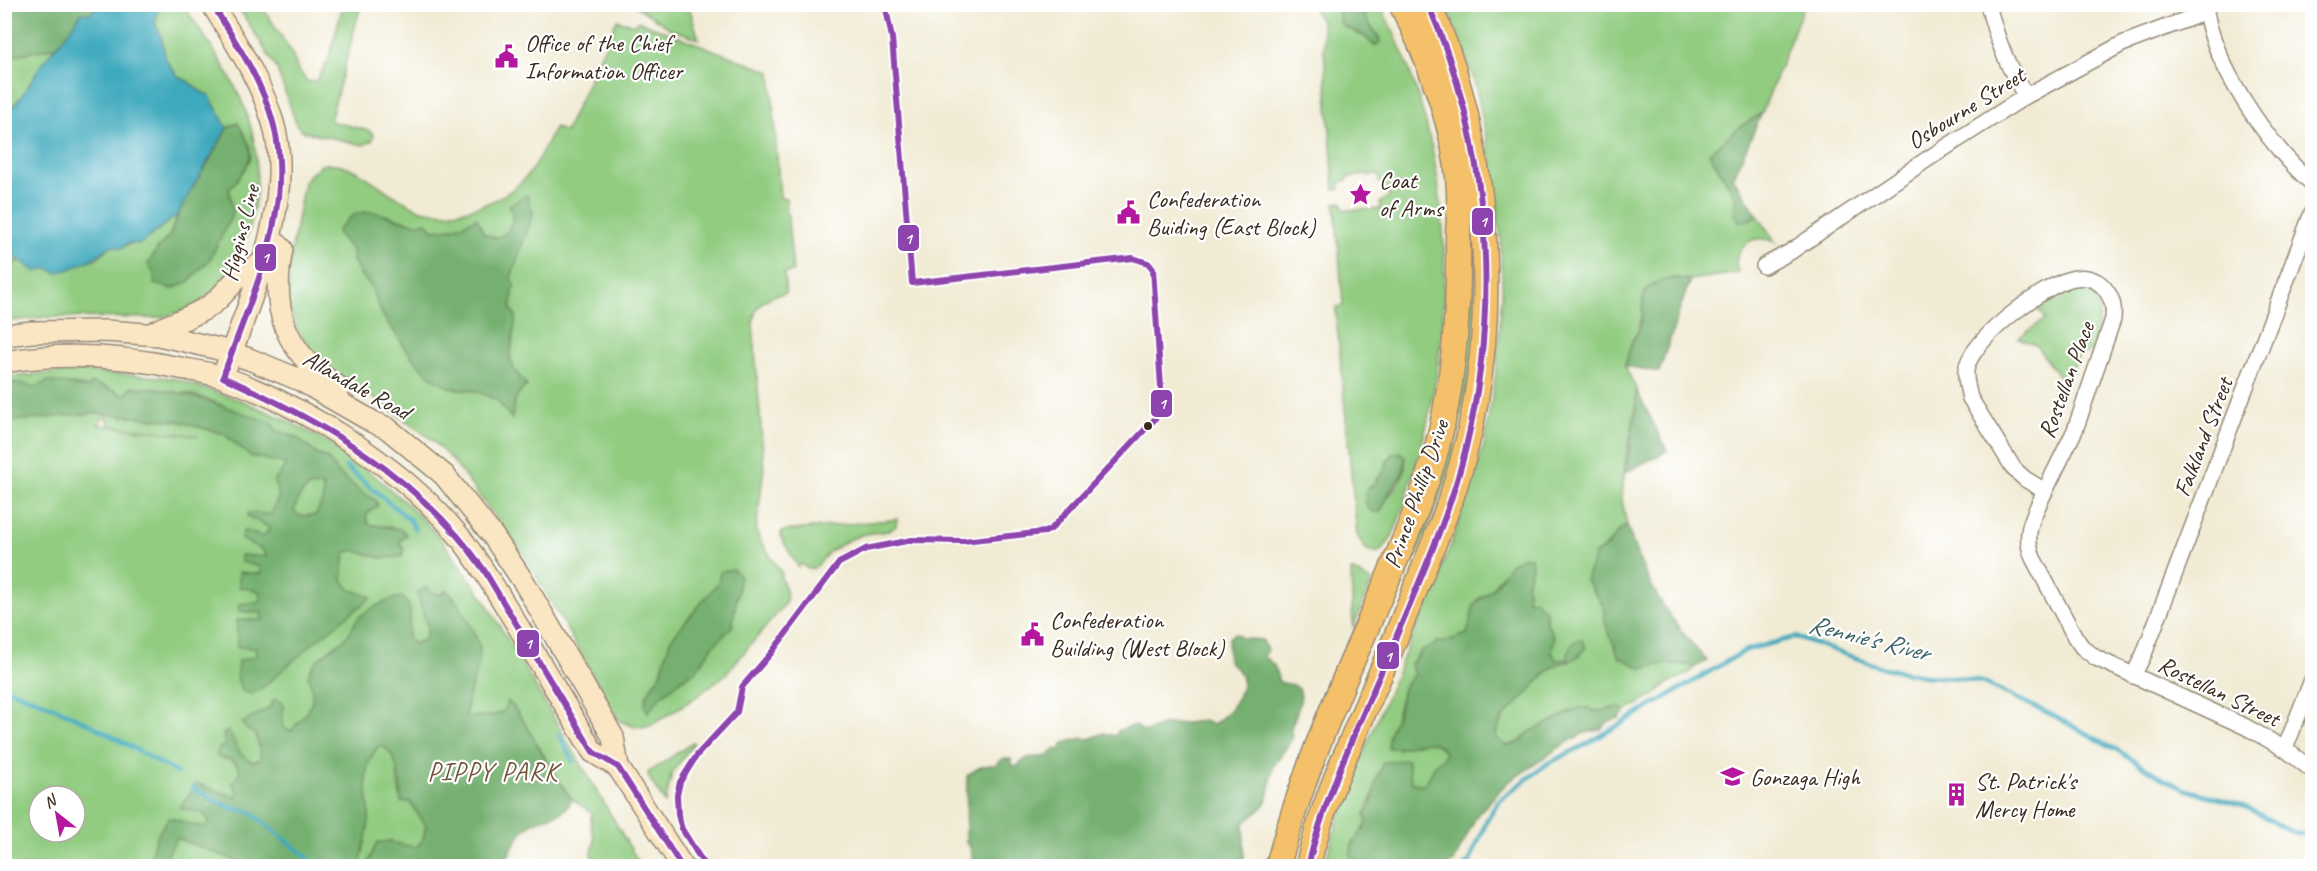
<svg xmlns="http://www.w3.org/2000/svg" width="2317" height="871" font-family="Caveat,sans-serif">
  <rect width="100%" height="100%" fill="#fff"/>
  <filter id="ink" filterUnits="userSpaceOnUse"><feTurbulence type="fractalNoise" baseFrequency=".0167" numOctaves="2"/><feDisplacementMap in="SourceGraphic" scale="12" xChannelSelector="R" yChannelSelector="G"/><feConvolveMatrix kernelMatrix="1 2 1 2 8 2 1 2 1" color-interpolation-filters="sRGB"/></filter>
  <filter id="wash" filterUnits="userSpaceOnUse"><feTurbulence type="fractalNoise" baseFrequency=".008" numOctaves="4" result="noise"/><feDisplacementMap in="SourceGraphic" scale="24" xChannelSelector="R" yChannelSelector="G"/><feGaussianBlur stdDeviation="1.35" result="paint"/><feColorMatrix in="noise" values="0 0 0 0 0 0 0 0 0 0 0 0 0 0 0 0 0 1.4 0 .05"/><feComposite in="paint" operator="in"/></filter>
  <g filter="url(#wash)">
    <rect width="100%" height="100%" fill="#f1ebd4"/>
    <path fill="#91cc81" stroke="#667b50" stroke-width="1.5" fill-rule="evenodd" d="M1418,4L1475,225V346L1449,472L1417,556L1404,569L1419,527L1465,237L1405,5Z
      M156,5H183C208,42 237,80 250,124C265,178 255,250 214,291C199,306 178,314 157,318L47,317L5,322L4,269L21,260L36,271L48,268L69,270L79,264L97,258L111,246L121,248L156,232L177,215L170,235L157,249L172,289L188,282L210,259L233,213L229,190L251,158L250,146L238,123L227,128L209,95C192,90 194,81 178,77L166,60L161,36L155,22L159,7Z
      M237,5H261L291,51L298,70L308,82L316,81L328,61L343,5H361L330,121L370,131L374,136L372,141L363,145L305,132L297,126L277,69Z
      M634,5H685L690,10L699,39L671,29Z
      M1316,5H1339V20L1356,33L1366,37L1369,41L1379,37L1364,17L1362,7L1364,5H1380C1460,155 1461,331 1408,491C1403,507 1393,548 1376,553L1365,549L1357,535L1336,314V307L1343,306L1335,203L1342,202L1344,210L1380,209V203L1389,196L1388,188L1379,182L1378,174L1348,177V179L1340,183V189H1334L1322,22L1315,12ZM1394,453L1405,457C1405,461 1406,467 1404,472C1402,480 1381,506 1374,512L1368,508L1376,480L1383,473L1388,459Z
      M1445,5H1804L1762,113L1741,126L1709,153L1736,197L1734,214L1751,219L1757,214L1776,243C1770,240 1764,238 1757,239C1741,242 1731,259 1739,273L1690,280L1674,278L1640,319L1638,332L1632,340L1625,366L1636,389V408L1625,463L1622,500L1627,525C1613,536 1611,545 1595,554L1592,590L1603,605L1606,625L1619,657L1656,664L1690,665L1695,667L1688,674L1667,684L1653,696L1626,711L1619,707C1607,708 1600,715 1588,708L1570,711L1555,721L1529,732L1520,742L1506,746L1496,738C1498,715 1515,708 1528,692C1537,682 1544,671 1556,665C1560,663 1565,662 1570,662L1568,652L1566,659L1556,660L1552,653L1554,638L1546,620V610L1527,599L1528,591L1526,585L1532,567L1530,557H1521L1501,576L1489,592L1478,599L1474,605L1467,634L1422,650L1411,664L1414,674L1403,689L1394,723L1398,749C1416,745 1433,734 1445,753L1442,759L1435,765L1426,785L1412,783L1407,760L1381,771C1374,785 1374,800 1365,814L1367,824L1352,845L1356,861L1365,862L1372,866H1324L1347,791L1450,547L1484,445L1497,365L1502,293L1501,240L1492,167L1476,87L1463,47Z
      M617,20L635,25L638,21L771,72L780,198H786L793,272L784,273L786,293C767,296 755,303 753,323L764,467L756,531L762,543L782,574L780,576C785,586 789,593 785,604L725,675L692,700L650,726C640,728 626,726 618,719L526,558L453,461L431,439L375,399L346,382L313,357L293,322L288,300V270L304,182L309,175L319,168V166C345,156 372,182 393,195C402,200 412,207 422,210C457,219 503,203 527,176C539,162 546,143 555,127L565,132ZM510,205L530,224L523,238L510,278L514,285L511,309L516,316L510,357L514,370L527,386C514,393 514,405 512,418L497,400L477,391L450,388L429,375L412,357L382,314L371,286L360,274L353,260L352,250L340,237L337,231L351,217L387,215L433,230L455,228L477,218L484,234L496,238L507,233L513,219ZM718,583L738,590L732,627L713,646L695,672L688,675L661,696L648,711L652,685L661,673L670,640Z
      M55,47L17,104L5,113V57Z
      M2074,288L2090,291C2107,308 2097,331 2091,351L2079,355L2065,385L2035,344L2018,338L2045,319L2037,307L2057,294Z
      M80,371L173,378L243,401L286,420L331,444L376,477L414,510L440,538L484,599L641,866H592C591,857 592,851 594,842C595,831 588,826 592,813L572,799L565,790L516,710L509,702L504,711L491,716L466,717L468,691L477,668L480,649L453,596L433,593L421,606C425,614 424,620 428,628L397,776L401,802H410L426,825L423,840L416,848L397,845L390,840L377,866H5V415L33,418L95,413L178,421L224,434L232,440L309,449L296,437L283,434L212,401L187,393L124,396C118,390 99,385 91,384L89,388L73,384L35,387L19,383H5V377ZM101,418H108V424L112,426L199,436L97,425L101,424ZM312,451L328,459L340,475L363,493L375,500L378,505L366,515L368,525L391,527L406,535L402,538L400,543L373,556ZM39,796H75V832H39Z
      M897,519L896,526L889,531L864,534L848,540L829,552L818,565L812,569H808L801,564L798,567L781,537V533L784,531Z
      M1351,571H1354L1372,582L1353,628Z
      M693,742L694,743L672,773L665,803L648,776V773Z"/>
    <path fill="#74b06f" stroke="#586d46" stroke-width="1.5" fill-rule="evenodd" d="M5,5H99L89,14L81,13L74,27L55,47L5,57Z
      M1339,5H1364L1361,11L1381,42L1374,46C1370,42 1367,37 1363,35C1344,24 1338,33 1339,5Z
      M1762,113L1733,178L1757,214L1751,219L1739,222L1734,214L1736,197L1709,153L1741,126Z
      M238,123C242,131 249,141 250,149C253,163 237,179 229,190L233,213L210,259L188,282L172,289L154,284V273L148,264L157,249L170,235L187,194L213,155L227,128Z
      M527,195L533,213L511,278L514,285L511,309L516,316L510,357L514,370L527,386C514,392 514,406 512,419L497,400L477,391L450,388L429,375L412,357L382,314L371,286L360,274L353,260L352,250L340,237L337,231C343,225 350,215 359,213C382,207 404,228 427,222L433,230L455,228L477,218L484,234L496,238L507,233L513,219L510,205Z
      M5,249L21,260L5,269Z
      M1674,278L1690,280L1659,372L1625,366C1627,358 1629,351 1632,343C1633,338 1637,335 1639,330C1648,300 1631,285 1674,278Z
      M48,381L89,388L91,383C99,385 118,391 124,396L132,387C183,388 223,407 270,422L277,431L296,437L317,454L328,459L340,475L363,493L375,500L378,505L366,515L368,524L401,529L407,535L402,538L400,543L404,548L402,557L381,558L353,550L345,553L342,580L351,590L372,597L318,639L261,689L251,694L242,691L237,677L238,661L256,656V648L237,647V620H263L261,613L238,611L239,604L261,602L259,591L239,587V572L261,574L260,567L241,562V555L266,557L263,550L241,539L244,530L263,537L270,528L247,516L248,513L271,514L279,496L274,482L286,464L250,456L224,434L178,421L95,413L5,422V383H19L35,387ZM323,486V499L316,515L299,516L294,510L300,496L308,487Z
      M1636,389L1667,451L1625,473L1636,408Z
      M1400,452L1405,457C1406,477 1397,477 1389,493C1386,500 1384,506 1380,512C1366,513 1363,501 1366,490C1373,485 1379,480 1383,473C1389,463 1387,454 1400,452Z
      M1627,525C1645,584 1666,615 1707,661L1695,667C1683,661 1656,664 1643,669L1619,657L1606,625L1603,605L1586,580L1595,554L1608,546L1618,532Z
      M1521,557H1530L1532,567L1526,585L1528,591L1527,599L1536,600L1538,604L1546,610V620L1554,638L1552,653L1556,660L1566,659L1573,642L1581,639L1586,647C1573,666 1569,657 1555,666C1543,673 1537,683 1528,693C1514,708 1497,716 1496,738L1506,746L1520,742L1529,732L1579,708H1588L1595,712L1619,707L1626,711L1619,718L1609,721L1601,729L1582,734L1563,745L1506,784L1477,815L1454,862L1446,866H1372C1365,861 1357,862 1350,856L1352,845L1367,824L1365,814L1372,803L1376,781L1383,762L1407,760L1412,783L1425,785L1435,765L1442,759L1445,753C1431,730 1410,751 1388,748V737L1399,710L1403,688L1414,674L1411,665L1422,650L1435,645L1436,642H1444L1467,634L1474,605L1496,585L1510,564Z
      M733,569L740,576L732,627L713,646L695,672L688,675L661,696L648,712L645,707L646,696L661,673L670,640L718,583L720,572Z
      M427,587L433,593L441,595L446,590L453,596C460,609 480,638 480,652C479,675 466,691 466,717L491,716L504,711L508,701C534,730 547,769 572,799C563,820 547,813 530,825C515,836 513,853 500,866H367L377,842C391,840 402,846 416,847L423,840L426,826L410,802H401C401,784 398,752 380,745C357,769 370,791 369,820C368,835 362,852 360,866H249L177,838L161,866L153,864C148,849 159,830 169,818C182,820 194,828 207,827L209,820L202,813L180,808C183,798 192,793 197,784L236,797L238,791L232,783L240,773C238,759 227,760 216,756L219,748L225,746L223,734L228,731L241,754L252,762L261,759L256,734L247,730L242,723L269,708L275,699L283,703V728L291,731C309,709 319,704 308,675C316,656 329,652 344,639C352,632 352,626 357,620C365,610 390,598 402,597C417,609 407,623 408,639L414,644L425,639L428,628L417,593Z
      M1235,633L1242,638L1262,640L1268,650L1263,656L1274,665L1279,682C1284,684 1288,683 1293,685C1311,691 1292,719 1291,729C1291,730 1292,738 1292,739L1273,767L1269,794L1266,802L1261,809L1244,823V866H969L974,862L970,847L966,843L967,776C976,769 983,764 995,765L1003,759H1011L1013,766H1018C1029,752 1033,760 1047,756C1051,754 1053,751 1056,749L1060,750L1064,743L1082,738L1089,739L1104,733L1115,736L1119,730L1136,725L1141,730L1147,732C1161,720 1186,726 1204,720L1212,725C1226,717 1251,689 1239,671C1236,668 1231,665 1228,661C1229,652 1227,646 1229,638Z"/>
    <path fill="#3da9bd" stroke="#3c6a6e" stroke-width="1.5" d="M99,5L156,4L159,7L155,23L161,36L166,60L178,77C194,81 192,90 209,95L227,128L177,215L140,244L129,243L121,248L111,246C95,259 76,268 56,273L48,268L36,272L5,249V113C23,99 31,80 44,61C57,45 71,31 81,13L89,14Z"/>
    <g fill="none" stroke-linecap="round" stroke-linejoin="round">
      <path stroke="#3da9bd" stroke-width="4.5" d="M346,467L410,520L415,529
        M4,688C66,708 121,741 177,773
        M559,735L573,761
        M192,787L218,802L235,809L249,811L307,857L313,866
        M1464,866L1470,861L1487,820L1499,800L1547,764L1585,745L1746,650L1796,637L1884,668L1924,676L1957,678L1982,682L2052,715L2117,750L2162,778L2184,789L2242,805L2292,832L2312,835"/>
    </g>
  </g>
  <g filter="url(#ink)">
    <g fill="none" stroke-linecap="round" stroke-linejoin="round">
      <defs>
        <path id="street" d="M1988,4C1996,38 2007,67 2026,96
          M2205,4C2211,62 2269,147 2312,183
          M1764,266L1790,252L1926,160L2026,96L2122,44L2206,12
          M2045,491L2075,430L2113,319C2114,307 2113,299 2105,289C2096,277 2081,275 2067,280C2039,290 1971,339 1966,370C1965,380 1968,389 1970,398L2014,469L2025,479L2045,491C2034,515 2022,532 2033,558L2075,637L2082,647L2096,658L2246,727L2285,749L2312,770
          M2133,676L2144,654L2312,213
          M2285,749L2312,680"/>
        <path id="secondary" d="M212,4C236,43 262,82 274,126C294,202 252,293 227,365
          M270,237L282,249C270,311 285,353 340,388
          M151,334C170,323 192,318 211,305C223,296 230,285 241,275C247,270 255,267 262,263
          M4,335L32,332L106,331L159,335L219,349L249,359L300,380L373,422L387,428L444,475L493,536L525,584L613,737L618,767L682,866
          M4,362C63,352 123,356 180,368C195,371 211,373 225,378C308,408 402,467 459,536C483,566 501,599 521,631C545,671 569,712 593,752L618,767"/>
        <path id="primary" d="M1278,866C1301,777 1339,692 1375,608C1398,555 1422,502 1437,447C1455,379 1459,309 1458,240C1458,225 1460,209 1459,194C1458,136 1429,56 1401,4
          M1308,866C1319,814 1344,758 1365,709C1391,652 1414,592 1438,533C1483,423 1494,305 1479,187C1470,123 1456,63 1428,4"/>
      </defs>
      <use href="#street" stroke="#968a79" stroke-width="18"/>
      <use href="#secondary" stroke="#968a79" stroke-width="24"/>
      <use href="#primary" stroke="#968a79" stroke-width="27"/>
      <use href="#street" stroke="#fff" stroke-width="15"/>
      <use href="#secondary" stroke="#fbe6c4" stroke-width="21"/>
      <use href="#primary" stroke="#f4c16b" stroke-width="24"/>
      <defs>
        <path id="bus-1" d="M212,4C236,42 263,82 274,126C295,212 250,297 223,377C324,422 419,477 484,570L593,752L618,767L680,864
          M705,866L682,829L678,815L677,795L680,782L697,755L737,712L742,687L772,652L839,563L866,549L912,540L963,541L1045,532L1051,529L1154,420L1160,411L1162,402L1153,269L1148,263L1133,258L912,283L892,38L885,4
          M1308,866C1327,788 1363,716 1394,642C1420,579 1450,515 1466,447C1501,301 1489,142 1428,4"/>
      </defs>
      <use href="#bus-1" stroke="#fff" stroke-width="10"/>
      <use href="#bus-1" stroke="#8e44ad" stroke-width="6"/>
    </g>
  </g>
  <defs>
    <symbol id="civic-bare" viewBox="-9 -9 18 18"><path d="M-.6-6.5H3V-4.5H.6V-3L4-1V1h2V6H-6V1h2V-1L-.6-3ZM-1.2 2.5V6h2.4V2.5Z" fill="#b5179e" stroke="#fff" stroke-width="2.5" paint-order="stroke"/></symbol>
    <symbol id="sight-bare" viewBox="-9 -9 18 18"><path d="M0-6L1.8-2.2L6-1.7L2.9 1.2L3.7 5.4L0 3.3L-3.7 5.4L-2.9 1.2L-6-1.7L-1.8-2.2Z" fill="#b5179e" stroke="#fff" stroke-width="2.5" paint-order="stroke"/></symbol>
    <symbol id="school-bare" viewBox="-9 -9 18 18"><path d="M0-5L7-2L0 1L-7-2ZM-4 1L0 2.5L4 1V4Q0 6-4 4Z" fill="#b5179e" stroke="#fff" stroke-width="2.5" paint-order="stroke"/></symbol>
    <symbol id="building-bare" viewBox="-9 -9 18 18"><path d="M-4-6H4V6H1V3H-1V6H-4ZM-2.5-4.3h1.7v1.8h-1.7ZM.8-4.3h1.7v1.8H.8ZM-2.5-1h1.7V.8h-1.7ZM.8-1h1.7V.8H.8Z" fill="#b5179e" stroke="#fff" stroke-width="2.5" paint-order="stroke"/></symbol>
  </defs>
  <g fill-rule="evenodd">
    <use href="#civic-bare" x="490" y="40" width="33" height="33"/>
    <use href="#sight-bare" x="1344" y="178" width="33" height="33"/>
    <use href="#civic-bare" x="1112" y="196" width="33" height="33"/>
    <use href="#civic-bare" x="1016" y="618" width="33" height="33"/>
    <use href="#school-bare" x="1716" y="760" width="33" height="33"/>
    <use href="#building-bare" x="1940" y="778" width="33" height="33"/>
  </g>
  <circle fill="#3b2a1e" stroke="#fff" stroke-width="2" cx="1148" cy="426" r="5"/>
  <g text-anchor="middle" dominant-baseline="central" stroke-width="4.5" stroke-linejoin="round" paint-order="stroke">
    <g font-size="24" fill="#3b2a1e" stroke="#fff" text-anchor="start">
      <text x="525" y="43">Office of the Chief<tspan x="525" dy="28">Information Officer</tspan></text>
      <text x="1379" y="180">Coat<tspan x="1379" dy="28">of Arms</tspan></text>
      <text x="1147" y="199">Confederation<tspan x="1147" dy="28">Buiding (East Block)</tspan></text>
      <text x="1050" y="620">Confederation<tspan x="1050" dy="28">Building (West Block)</tspan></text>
      <text x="1750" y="777">Gonzaga High</text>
      <text x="1975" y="781">St. Patrick's<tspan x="1975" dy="28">Mercy Home</tspan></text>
    </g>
    <g font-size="24" fill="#3b2a1e" stroke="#fff">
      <text transform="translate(1966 108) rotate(-32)">Osbourne Street</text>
      <text transform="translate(240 233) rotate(-76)">Higgins Line</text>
      <text transform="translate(2066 380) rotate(-70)">Rostellan Place</text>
      <text transform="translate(357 385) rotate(29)">Allandale Road</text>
      <text transform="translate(2203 437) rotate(-69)">Falkland Street</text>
      <text transform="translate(1416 494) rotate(-71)">Prince Phillip Drive</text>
      <text transform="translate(2219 691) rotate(26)">Rostellan Street</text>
    </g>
    <g font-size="26" font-style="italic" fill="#3c6366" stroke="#fff">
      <text transform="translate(1869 638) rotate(14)">Rennie's River</text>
    </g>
    <g font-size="26" letter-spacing="1.5" fill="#725235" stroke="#fff">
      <text x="493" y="771">PIPPY PARK</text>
    </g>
  </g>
  <g stroke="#fff" stroke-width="2">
    <rect x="1471" y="207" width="23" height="29" rx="6" fill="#8e44ad"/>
    <rect x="897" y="224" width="23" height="28" rx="6" fill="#8e44ad"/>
    <rect x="254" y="243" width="23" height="29" rx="6" fill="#8e44ad"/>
    <rect x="1150" y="389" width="23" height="29" rx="6" fill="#8e44ad"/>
    <rect x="516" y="629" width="24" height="29" rx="6" fill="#8e44ad"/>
    <rect x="1376" y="641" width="24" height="29" rx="6" fill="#8e44ad"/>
  </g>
  <g font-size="16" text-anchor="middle" font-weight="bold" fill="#fff">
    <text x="1483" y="227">1</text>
    <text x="908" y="244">1</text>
    <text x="265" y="263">1</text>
    <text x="1162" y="409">1</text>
    <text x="528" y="649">1</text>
    <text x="1388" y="662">1</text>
  </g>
  <rect width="2317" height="871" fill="none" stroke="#fff" stroke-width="24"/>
  <g transform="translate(57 814) rotate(329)"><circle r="28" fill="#ffffff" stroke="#b1aaa5" stroke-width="1.5"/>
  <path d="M0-4.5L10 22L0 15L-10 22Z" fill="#b5179e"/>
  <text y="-9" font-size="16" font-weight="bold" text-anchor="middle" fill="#3b2a1e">N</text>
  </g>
</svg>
